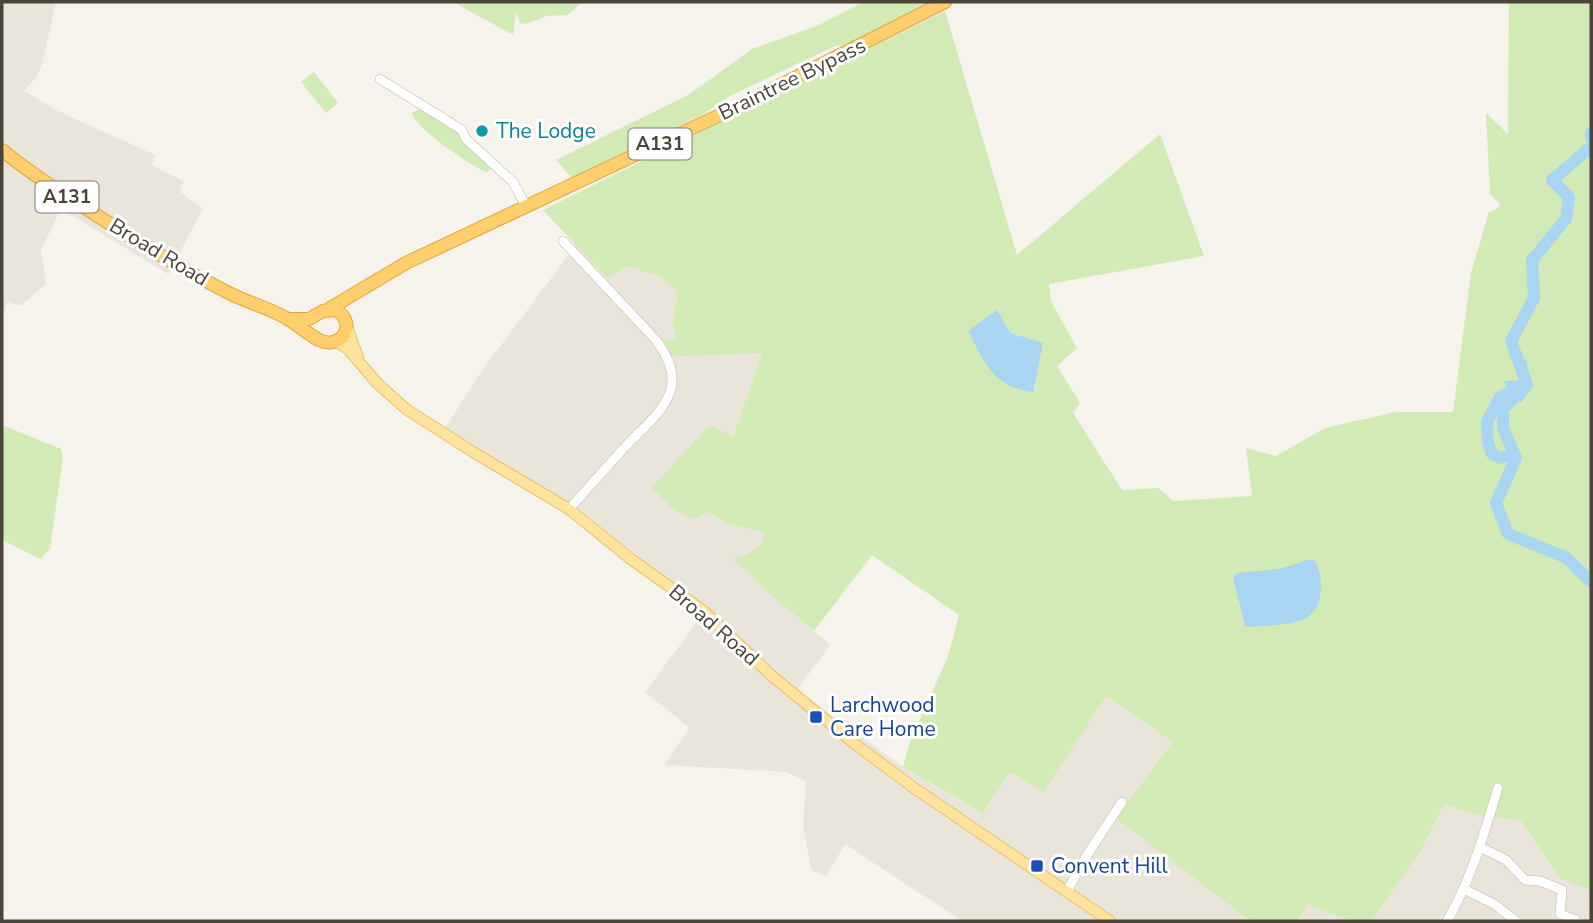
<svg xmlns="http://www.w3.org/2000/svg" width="1593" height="923" font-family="'Nunito Sans',sans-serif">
  <rect width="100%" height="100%" fill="#f6f3ec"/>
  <path fill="#eae5da" d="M2,2H56L43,61L37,77L24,91L58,111L155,155L152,165L183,181L180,192L203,209L168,274L61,209L41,250L46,284L20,306L7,302L2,320Z
    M576,245L607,278L627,266L662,277L678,292L672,321L766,341L707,512L731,525L763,532L764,538L756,550L734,559L777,601L830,645L797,690L903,767L983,813L1010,772L1044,792L1105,696L1174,742L1117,818L1250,921H962L845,844L826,876L812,871L803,827L806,782L786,772L664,765L690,728L645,692L709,606L650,566L574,505L444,430L483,369Z
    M1444,803L1485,817L1520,820L1560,878L1591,891V921H1372L1422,849Z
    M1308,905L1350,921H1296Z"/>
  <path fill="#d2eab5" d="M453,2H582L568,15L546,16L527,24L520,23L516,12L513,35Z
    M863,2H932L856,42L833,47L732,95L702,115L572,178L556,160L690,94L752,49L819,25Z
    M1509,2H1591V891L1560,878L1520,820L1485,817L1444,804L1422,849L1372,921H1350L1308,905L1296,921H1250L1116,818L1173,742L1106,696L1044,792L1010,772L983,813L903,767L910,742L948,656L959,615L872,555L814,631L777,601L733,559C747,554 764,550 763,532L731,525L707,512L694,520L672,508L652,488L709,425L733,437L762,353L658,357V341L677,338L672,322L678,292L661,277L627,266L607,278L543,210L945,11L1017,255L1160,134L1204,256L1049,284L1051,301L1077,348L1057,366L1080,403L1073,413L1122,490L1159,488L1173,501L1252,496L1246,448L1276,456L1325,428L1395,412H1453L1471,273L1489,212L1499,208L1500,204L1490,194L1486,113L1508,134Z
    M314,72L338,103L326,113L301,82Z
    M417,110H424L461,134L491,165L490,170L486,172C470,165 415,128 412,113Z
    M2,425L61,449L63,457L50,549L40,559L2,540Z"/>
  <path fill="#a9d4f2" d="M997,310L1010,333L1043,343L1033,392C994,388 984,362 968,331Z
    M1526,359L1531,388L1521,403L1514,388H1508L1504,381H1516L1521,378L1524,367L1523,360Z
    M1311,559L1316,562C1323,578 1325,608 1306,618C1291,626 1267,625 1250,627L1245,626L1233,577L1237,573L1279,569Z"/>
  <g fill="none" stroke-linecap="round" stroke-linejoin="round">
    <path stroke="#a9d4f2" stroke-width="12" d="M1591,133V138
      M1591,147L1552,180L1569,197L1566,219L1532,260L1534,298L1511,341L1527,385L1503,409V428L1516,458L1496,503L1508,534L1567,558L1591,582
      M1513,387L1509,393L1500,397L1487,422L1488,442L1492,454L1501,458L1506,456L1516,458"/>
    <defs>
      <path id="minor" d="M380,79L462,130L466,139L513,182L526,206
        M563,241L655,339C695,390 657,413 624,448C606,468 587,489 569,509
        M1480,847L1506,860L1525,880L1540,881L1562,890L1560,914L1576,920
        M1464,889L1494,904L1516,921
        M1067,891L1087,855L1122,802
        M1447,921C1471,880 1484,834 1498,788"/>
      <path id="major" d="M347,327L358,357
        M337,342L348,349L377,383L406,409L473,452L569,509L632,560L704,611L772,676L855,744L917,790L1110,921"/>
      <path id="highway" d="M2,150C30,173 60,192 90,211C136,241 181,269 229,293C248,303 270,308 288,319C299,326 308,334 319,340C342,351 358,323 336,310L323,311L309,319H287
        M327,310L406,263L739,106L945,2"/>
    </defs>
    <use href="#minor" stroke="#c2bbae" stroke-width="10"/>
    <use href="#major" stroke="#e6c16a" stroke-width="12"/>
    <use href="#highway" stroke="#e0a43c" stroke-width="14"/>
    <use href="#minor" stroke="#fff" stroke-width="9"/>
    <use href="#major" stroke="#ffe39c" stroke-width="10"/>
    <use href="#highway" stroke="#ffcf6e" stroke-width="12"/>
  </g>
  <circle fill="#0f9aa8" stroke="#fff" stroke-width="2.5" cx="482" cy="131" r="7"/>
  <g fill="#1a4fb4" stroke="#fff" stroke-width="2.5">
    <rect x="809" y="710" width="14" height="14" rx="3.5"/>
    <rect x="1030" y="859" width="14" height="14" rx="3.5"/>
  </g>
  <g text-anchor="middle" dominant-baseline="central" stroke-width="6" stroke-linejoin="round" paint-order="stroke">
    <g fill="#fff" stroke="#817c74" stroke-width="2">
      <rect x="628.5" y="128.5" width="63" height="31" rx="5"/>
      <rect x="35.5" y="181.5" width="63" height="31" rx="5"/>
    </g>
    <g font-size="19" font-weight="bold" fill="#4b4439">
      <text x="660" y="144">A131</text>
      <text x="67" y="197">A131</text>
    </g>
    <g font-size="21" fill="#4b4439" stroke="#fff">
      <text transform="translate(792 79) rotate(-26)">Braintree Bypass</text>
      <text transform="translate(159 252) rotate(31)">Broad Road</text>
      <text transform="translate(714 625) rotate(41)">Broad Road</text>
    </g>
    <g font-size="21" fill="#0d838f" stroke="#fff" text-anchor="start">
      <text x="496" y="131">The Lodge</text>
    </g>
    <g font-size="21" fill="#164399" stroke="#fff" text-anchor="start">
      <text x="830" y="705">Larchwood<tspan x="830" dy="24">Care Home</tspan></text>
      <text x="1051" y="866">Convent Hill</text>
    </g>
  </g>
  <rect width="1593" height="923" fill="none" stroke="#4b4439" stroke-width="7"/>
</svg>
